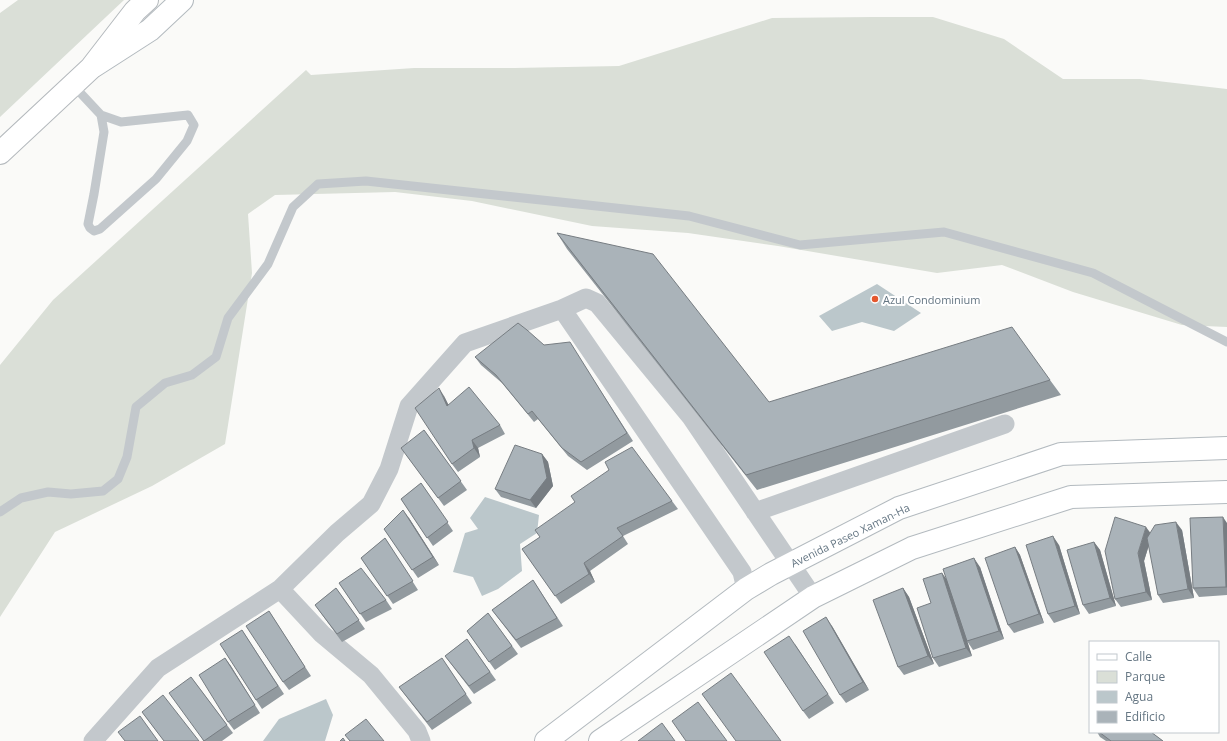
<svg xmlns="http://www.w3.org/2000/svg" width="1227" height="741" font-family="'Open Sans',sans-serif">
  <rect width="100%" height="100%" fill="#fafaf8"/>
  <path fill="#dadfd7" d="M18,0H124L0,117V13Z
    M872,17H933L1004,39L1063,79H1140L1227,89V327L1182,325L1073,292L1002,265L937,273L778,246L688,233L592,226L472,201L395,192L275,195L248,214L252,273L225,444L152,486L55,532L0,617V365L53,300L306,70L311,75L414,68H514L619,66L772,18Z"/>
  <path fill="#bbc7cb" d="M877,284L921,313L894,331L862,322L832,331L819,316Z
    M485,497L539,515L537,533L520,544L522,571L498,589L482,596L473,577L453,572L465,533L478,529L470,518Z
    M326,699L333,715L325,741H263L279,719Z"/>
  <g fill="none" stroke-linecap="round" stroke-linejoin="round">
    <defs>
      <path id="secondary" d="M94,66L150,30L182,0
        M546,741L746,589L771,574L899,508L1061,454L1227,448
        M600,741L813,597L912,548L1071,497L1227,492"/>
      <path id="highway" d="M0,153L91,68L135,11L147,0"/>
    </defs>
    <use href="#secondary" stroke="#b3babf" stroke-width="24"/>
    <use href="#highway" stroke="#b4b9bd" stroke-width="24"/>
    <path stroke="#c3c8cc" stroke-width="9" d="M73,85L101,115L104,132L94,194L88,224L90,228L94,231L100,229L156,179L187,141L194,125L188,115L121,122L101,115
      M0,512L21,498L48,492L71,494L103,491L118,479L127,457L136,407L165,383L192,375L216,357L228,318L268,264L293,207L318,184L366,181L689,216L800,245L944,232L1093,273L1227,342"/>
    <path stroke="#c3c8cc" stroke-width="19" d="M562,309L742,572L746,589
      M755,512L1005,424
      M280,589L322,634L371,675L417,731L421,741
      M93,741L158,668L280,589L337,533L371,504L389,469L409,406L465,343L562,309L586,298L597,303L691,417L813,597"/>
    <use href="#secondary" stroke="#fff" stroke-width="22"/>
    <use href="#highway" stroke="#fff" stroke-width="22"/>
  </g>
  <path fill="#929a9f" d="M557,233L769,402L1050,380L1061,395L757,490L567,249Z
    M544,345L575,351L633,441L587,470L568,456L538,419L534,422L502,383L481,365L475,357Z
    M444,396L448,404L500,425L505,434L478,448L480,457L458,472L452,464Z
    M424,430L467,490L444,506L407,456Z
    M542,454L548,462L553,486L536,508L501,497L495,489Z
    M609,470L672,501L678,509L623,536L628,544L590,571L595,582L561,604L522,549L540,537L575,502Z
    M421,483L453,531L433,546L401,499Z
    M409,518L439,565L418,578L384,529Z
    M1227,523V595L1199,597L1193,588Z
    M1182,530L1194,598L1163,603L1158,595L1149,545L1144,561L1152,600L1121,607L1115,599L1150,533Z
    M385,538L418,590L393,604L361,558Z
    M1094,542L1100,550L1116,606L1089,614L1083,605Z
    M1059,545L1080,614L1054,623L1048,614Z
    M1015,547L1020,555L1044,623L1014,633L1008,625Z
    M980,567L1004,639L973,650L967,641L965,635L972,656L939,667L933,658L931,603L947,580Z
    M533,580L563,626L521,648L492,610Z
    M339,583L386,600L392,609L366,622Z
    M336,588L365,629L342,642L315,605Z
    M903,588L909,597L934,664L904,675L898,667Z
    M269,611L311,676L289,690L283,682Z
    M488,613L518,654L495,670L467,631Z
    M832,626L869,690L846,703L840,695Z
    M242,630L284,694L262,709L256,700Z
    M467,639L496,680L474,694L445,656Z
    M795,644L834,703L809,719L803,711Z
    M225,658L260,713L234,730L228,722Z
    M448,667L472,703L432,730L399,687Z
    M191,677L233,733L222,741H203Z
    M142,712L199,741H164Z
    M1097,732H1151L1163,741H1106L1100,737Z"/>
  <path fill="#777d82" d="M439,388L444,396L453,414L447,406Z
    M472,440L478,448L480,457L474,448Z
    M542,454L548,462L553,486L536,508L530,500Z
    M403,510L409,518L439,565L433,557Z
    M1223,517L1227,523V588L1226,587Z
    M1176,522L1182,530L1194,598L1188,589Z
    M1146,527L1152,535L1144,561L1152,600L1146,592L1138,553Z
    M1053,536L1059,545L1080,614L1075,606Z
    M1094,542L1100,550L1116,606L1110,598Z
    M1015,547L1020,555L1044,623L1039,614Z
    M974,558L980,567L1004,639L999,631Z
    M584,563L590,571L595,582L589,574Z
    M942,573L948,581L972,656L966,648Z
    M903,588L909,597L934,664L928,656Z
    M826,617L832,626L869,690L863,682Z
    M225,658L231,666L260,713L255,705Z"/>
  <path fill="#aab3b9" stroke="#777d82" d="M557,233L653,254L769,402L1012,327L1050,380L746,475Z
    M518,323L527,330L544,345L570,342L627,433L581,462L562,448L532,411L528,414L496,375L475,357Z
    M469,387L500,425L472,440L474,448L452,464L415,408L439,388L447,406Z
    M424,430L461,481L438,498L401,448Z
    M515,445L542,454L547,478L530,500L495,489Z
    M632,447L672,501L617,528L623,536L584,563L589,574L555,596L522,549L540,537L535,530L575,502L571,496L609,470L605,462Z
    M421,483L448,522L427,538L401,499Z
    M403,510L433,557L412,570L384,529Z
    M1115,517L1146,527L1138,553L1146,592L1115,599L1105,551Z
    M1223,517L1226,587L1193,588L1190,518Z
    M1176,522L1188,589L1158,595L1147,538L1155,525Z
    M1053,536L1075,606L1048,614L1026,545Z
    M385,538L413,581L387,596L361,558Z
    M1094,542L1110,598L1083,605L1067,550Z
    M1015,547L1039,614L1008,625L985,558Z
    M974,558L999,631L967,641L943,569Z
    M361,568L386,600L360,614L339,583Z
    M942,573L966,648L933,658L917,608L931,603L923,579Z
    M533,580L557,618L516,640L492,610Z
    M336,588L359,620L337,634L315,605Z
    M903,588L928,656L898,667L873,600Z
    M269,611L305,667L283,682L246,626Z
    M488,613L512,646L489,662L467,631Z
    M826,617L863,682L840,695L803,631Z
    M242,630L278,686L256,700L220,644Z
    M789,636L828,694L803,711L764,652Z
    M467,639L490,672L469,686L445,656Z
    M225,658L255,705L228,722L199,675Z
    M442,658L466,694L427,722L399,687Z
    M731,673L781,741H736L702,694Z
    M191,677L227,725L204,741L169,693Z
    M163,695L199,741H164L142,712Z
    M698,702L727,741H686L672,721Z
    M140,716L158,741H125L118,732Z
    M366,719L384,741H350L345,735Z
    M662,723L675,741H638Z
    M1099,732H1151L1163,741H1111Z
    M343,738L345,741H340Z"/>
  <circle fill="#e4572e" stroke="#fff" stroke-width="1.5" cx="875" cy="299" r="4"/>
  <g text-anchor="middle" dominant-baseline="central" stroke-width="4" stroke-linejoin="round" paint-order="stroke">
    <g font-size="11" fill="#657683" stroke="#fff" text-anchor="start">
      <text x="883" y="299">Azul Condominium</text>
    </g>
    <g font-size="11" fill="#657683" stroke="#fff">
      <text transform="translate(850 535) rotate(-26)">Avenida Paseo Xaman-Ha</text>
    </g>
  </g>
  <rect x="1089" y="641" width="130" height="92" fill="#ffffff" stroke="#c1c8cd"/>
  <rect x="1097" y="654" width="20" height="6" fill="#ffffff" stroke="#c1c8cd"/>
  <text x="1125" y="661" font-size="12" fill="#657683">Calle</text>
  <rect x="1097" y="671" width="20" height="12" fill="#dadfd7" stroke="#c1c8cd"/>
  <text x="1125" y="681" font-size="12" fill="#657683">Parque</text>
  <rect x="1097" y="691" width="20" height="12" fill="#bbc7cb" stroke="#c1c8cd"/>
  <text x="1125" y="701" font-size="12" fill="#657683">Agua</text>
  <rect x="1097" y="711" width="20" height="12" fill="#aab3b9" stroke="#c1c8cd"/>
  <text x="1125" y="721" font-size="12" fill="#657683">Edificio</text>
</svg>
